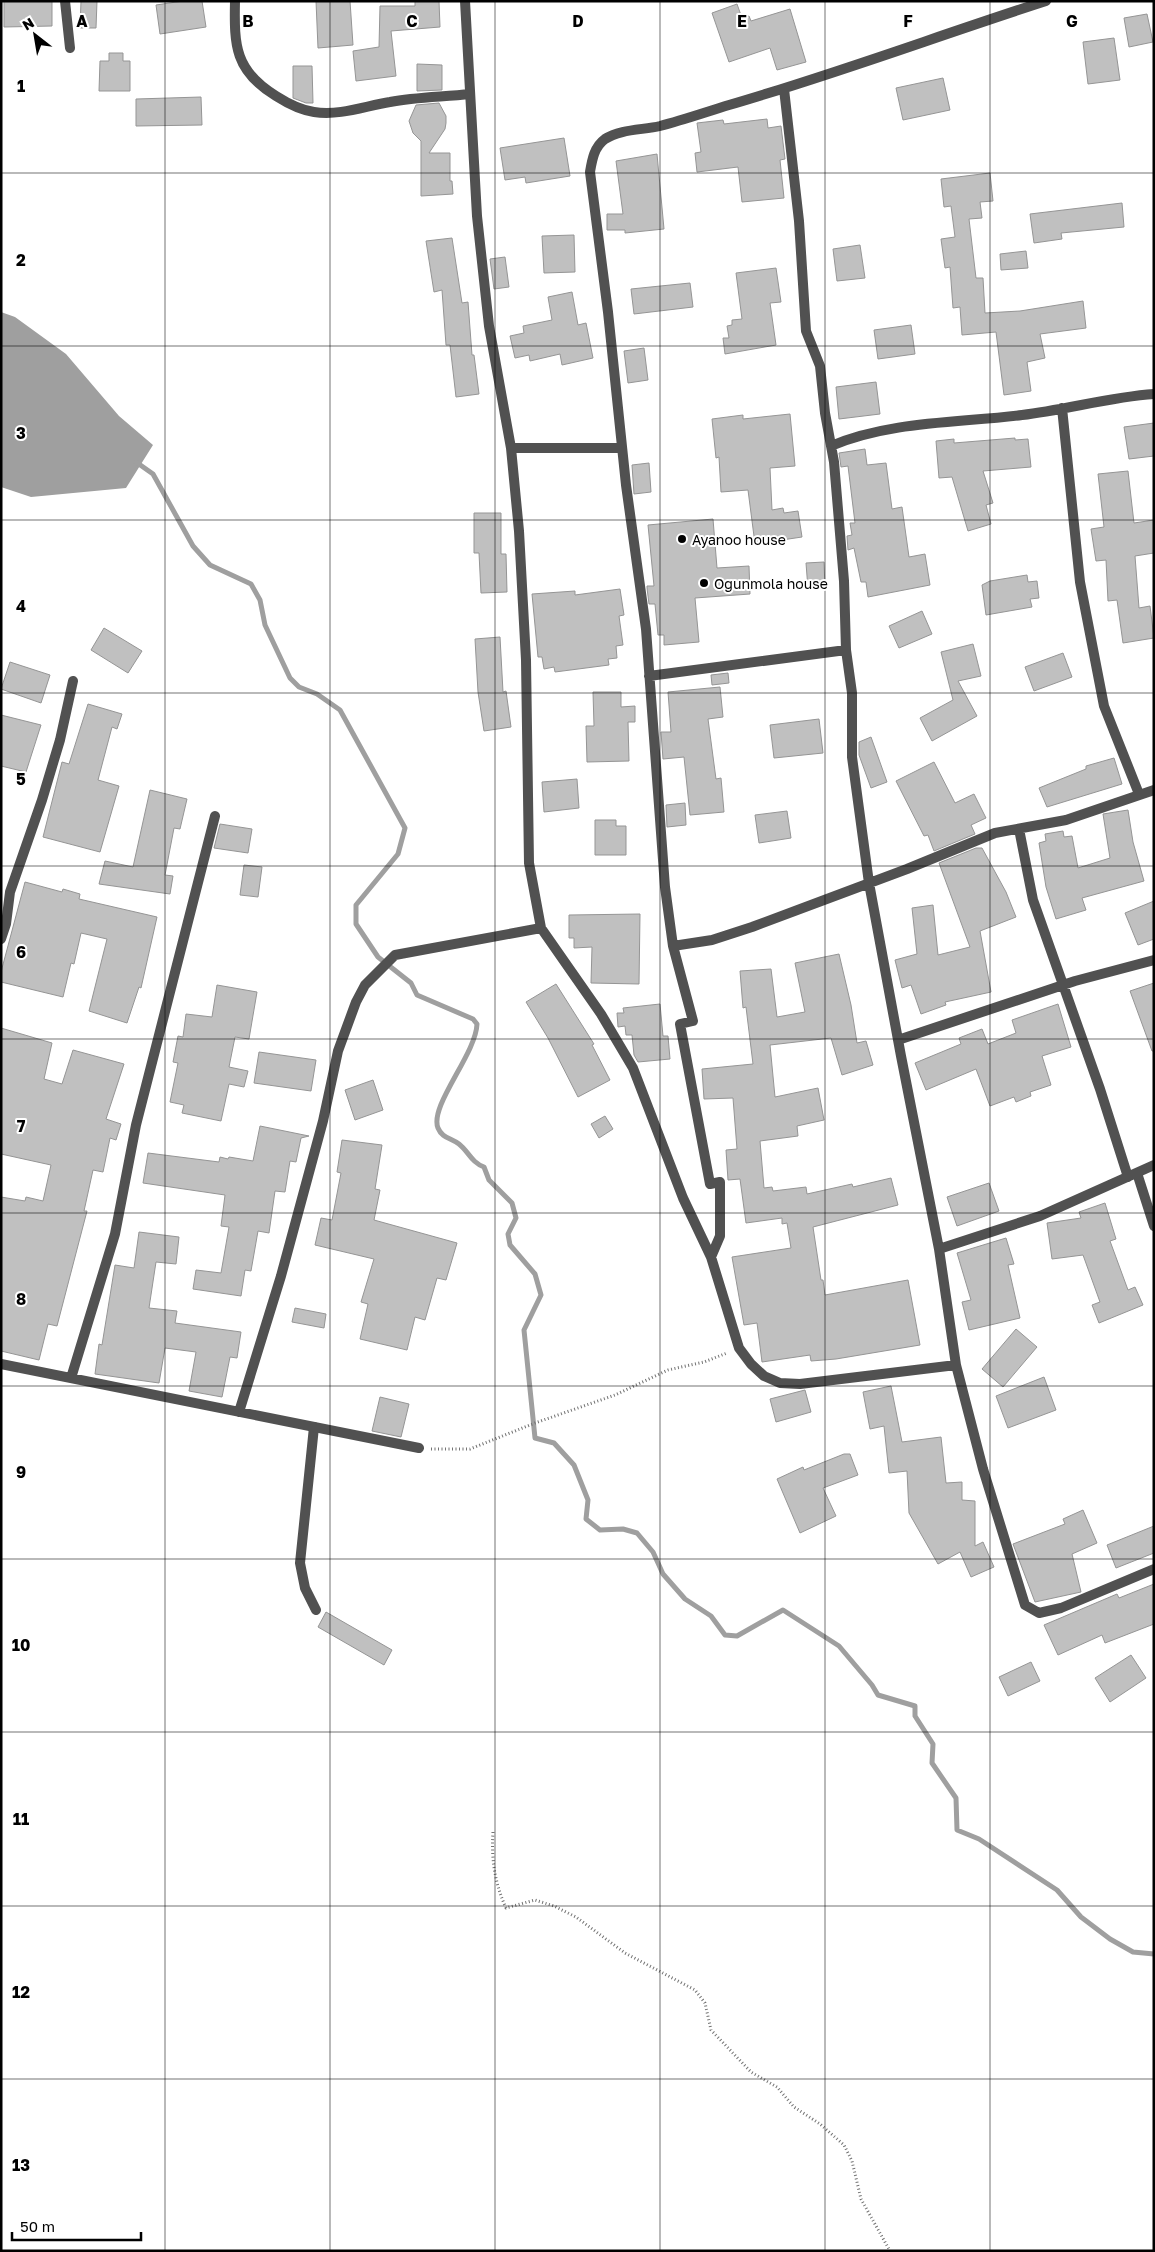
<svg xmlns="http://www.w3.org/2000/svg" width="1155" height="2252" font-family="'Golos Text',sans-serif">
  <rect width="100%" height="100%" fill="#fff"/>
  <path fill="#9f9f9f" d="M1,312L15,317L66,354L119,416L153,445L126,488L31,497L1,487Z"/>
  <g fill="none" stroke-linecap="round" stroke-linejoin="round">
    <path stroke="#9f9f9f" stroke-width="5" d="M136,462L153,474L193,546L210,565L251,584L260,600L265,625L290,678L299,687L317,694L340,710L405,828L398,854L356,905V924L378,957L411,983L417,995L473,1019L477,1024C476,1054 429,1106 438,1128C442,1138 451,1138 459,1144C469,1152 471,1162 484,1167L489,1180L512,1203L516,1218L508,1234L510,1245L535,1274L541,1295L524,1330L535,1438L554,1443L574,1465L588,1500L586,1519L600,1530L623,1529L637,1533L653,1552L663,1574L685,1599L711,1616L725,1635L737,1636L783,1610L839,1646L872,1685L878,1695L915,1706V1716L933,1744L932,1763L956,1798L957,1830L979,1839L1057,1890L1081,1917L1110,1939L1133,1952L1154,1954"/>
  </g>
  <path fill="#c0c0c0" stroke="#959595" d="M4,1H52V26L4,27Z
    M81,1H97L96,28H80Z
    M183,1H202L206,27L160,34L156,5Z
    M316,1H350L353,45L318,48Z
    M415,1H439L440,27L391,31L396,76L356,81L353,51L379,47L380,6H415Z
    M737,4L742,18L749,16L751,21L790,9L806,62L777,70L770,48L729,62L712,13Z
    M1147,14L1153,42L1129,47L1124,18Z
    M1114,38L1120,80L1088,84L1083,42Z
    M109,53H123V61H130V91H99L100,61H109Z
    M417,64L442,65V90L417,91Z
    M293,66H312L313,103H306L293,98Z
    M943,78L950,110L903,120L896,88Z
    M201,97L202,125L136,126V99Z
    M439,103L446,116V123L445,129L429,153H450V181H452L453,194L421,196V141L413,133L409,121L416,105Z
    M767,119L768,128L781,126L785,159L780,160L784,198L742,202L738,167L697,172L695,153L701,152L697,123L723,120L724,124Z
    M564,138L570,176L526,183L525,177L505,180L500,148Z
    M657,154L664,229L625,233V230H607V214H623L616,161Z
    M990,173L993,201L980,202L982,218L969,219L976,278H983L985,313L1020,311L1083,301L1086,328L1040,334L1045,358L1027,362L1031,391L1004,395L996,332L962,335L960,307L953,308L950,267L945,268L941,239L955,237L951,206L944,207L941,179Z
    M1122,203L1124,227L1061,233L1062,239L1034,243L1030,214Z
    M574,235L575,272L544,273L542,236Z
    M452,238L462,303L468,302L472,355H474L479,394L456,397L450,345H446L442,290L434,292L426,241Z
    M860,245L865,278L837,281L833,249Z
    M1026,251L1028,268L1001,270L1000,254Z
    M505,257L509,287L494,289L490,259Z
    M776,268L781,302L770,303L776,345L725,354L723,338H729L727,326L732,325V320L742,319L736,273Z
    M690,283L693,307L634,314L631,289Z
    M572,292L578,325L586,323L593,358L562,365L560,354L530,361L529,355L515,358L510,336L524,333L523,326L552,320L548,297Z
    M911,325L915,354L878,359L874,330Z
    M644,348L648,380L628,383L624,351Z
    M876,382L880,414L839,419L836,387Z
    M790,414L795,466L770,468L772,510L783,508L784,513L798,511L802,537L755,544L748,490L721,492L719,457L716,458L712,419L743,415V419Z
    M1154,423V456L1129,459L1124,427Z
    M1015,438V440L1028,439L1031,467L983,471L993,503L986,505L991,524L968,531L952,477L939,478L936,441L954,439V443Z
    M865,449L867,465L886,463L892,509L902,507L909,557L925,554L930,585L868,597L866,582H861L854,548L848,550L847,536L852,535L850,523H855L848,466L841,467L839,453Z
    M649,463L651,492L634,494L632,465Z
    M1128,471L1134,523L1154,520V553L1135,556L1139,608L1150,606L1154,638L1123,643L1117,600L1108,601L1106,560L1096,561L1091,529L1104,527L1098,474Z
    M474,513H501V554H506L507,592L481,593L479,553H474Z
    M713,519L717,568L749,566L750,594L695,598L699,642L664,645V635H658L655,604H649L647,588V586H654L648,525Z
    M824,562L825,588L808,589L806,563Z
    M1027,575L1028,582L1037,581L1039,598L1030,599L1032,607L986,615L982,585L990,581Z
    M620,589L624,615L619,616L623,645L616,646L617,658L608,659L609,665L555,672L554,667L544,669L542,657H538L532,594L575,591V595Z
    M922,611L932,634L899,648L889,626Z
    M104,628L142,651L128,673L91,650Z
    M500,637L503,692L506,691L511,727L484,731L478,692L475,639Z
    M973,644L981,676L958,681L977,716L932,741L920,718L953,700L941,652Z
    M1063,653L1072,677L1034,691L1025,667Z
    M10,662L50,675L41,703L1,689Z
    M728,673L729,683L712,685L711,675Z
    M720,687L723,717L708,719L716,779L721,778L724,812L690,815L684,757L663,759L661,732H671L668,692Z
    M593,692H621V707L635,706V722H628L629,761L587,762L586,726H594Z
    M88,704L122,714L117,729L112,727L98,780L119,786L100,852L43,837L62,762L69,764Z
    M1,715L41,725L26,772L1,766Z
    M819,719L823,753L774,758L770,725Z
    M871,737L887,782L871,788L859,755V742Z
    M1114,758L1122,784L1047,807L1039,788L1086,769V766Z
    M934,762L955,803L974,794L986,818L971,825L975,834L934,851L928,835L924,836L896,781Z
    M577,779L579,808L544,812L542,782Z
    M150,790L187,799L180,829L174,828L165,875L173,876L170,894L99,884L105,861L133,867Z
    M685,803L686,825L667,827L666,805Z
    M1128,810L1133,842L1144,881L1082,898L1086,910L1056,919L1046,887L1039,843L1046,841L1045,834L1063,831L1064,837L1072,836L1078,868L1110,858L1103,814Z
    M787,811L791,838L759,843L755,815Z
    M595,820H616V826H626V855H595Z
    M220,824L252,829L248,853L214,848Z
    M976,848H982L1006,892L1016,917L980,931L991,992L945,1002L946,1005L921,1014L911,985L902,988L895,960L917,954L912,908L933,905L938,955L970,947L939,863Z
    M244,865L262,867L258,897L240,895Z
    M25,882L62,892L63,889L80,894L79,899L157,917L141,988L139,987L127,1023L89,1011L107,939L81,933L74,964L71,963L63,997L1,982V972Z
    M1154,901V939L1138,945L1125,913Z
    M640,914L639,984L591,983L592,947L574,948V938H569V915Z
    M839,954L851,1005L857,1043L866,1041L873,1065L842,1075L831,1038L770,1045L775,1097L818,1088L824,1120L797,1126L798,1136L760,1141L764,1188L772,1187L773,1191L806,1187L807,1194L852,1184L853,1187L891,1178L898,1205L813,1227L821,1280H823L825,1295L908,1280L920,1345L836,1359L811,1361L810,1355L762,1362L757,1323L744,1325L732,1257L791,1248L787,1223L782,1224V1218L746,1223L740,1179L728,1180L726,1150L737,1149L733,1098L704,1099L702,1069L753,1064L746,1007L743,1008L740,971L771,969L777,1017L805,1012L795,963Z
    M1154,983V1051H1152L1130,991Z
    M556,984L594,1044L592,1045L610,1080L578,1097L548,1038L526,1002Z
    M217,985L257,992L249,1039L235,1037L229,1067L248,1071L244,1087L229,1084L221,1121L182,1113L184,1105L170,1102L178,1063L173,1062L178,1036L183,1037L186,1014L212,1017Z
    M660,1004L663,1036H668L670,1059L638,1062L634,1055L632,1035H626L625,1026L618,1027L617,1013H624L623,1008Z
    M1058,1004L1071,1047L1042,1056L1051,1085L1030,1092L1031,1096L1016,1102L1014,1097L990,1106L976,1069L926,1090L915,1063L961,1044L959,1038L982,1029L988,1044L1016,1033L1012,1020Z
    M1,1028L52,1043L44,1079L62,1084L73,1050L124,1064L106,1119L121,1124L116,1140L110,1138L103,1172L93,1170L84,1211H87L57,1326L48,1324L39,1360L1,1351V1197L25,1201L26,1197L43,1201L51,1165L1,1154Z
    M259,1052L316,1060L311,1091L254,1083Z
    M373,1080L383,1110L355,1120L345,1090Z
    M605,1116L613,1129L599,1138L591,1124Z
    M260,1126L309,1136L301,1138L296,1162L290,1161L285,1192L275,1191L269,1233L258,1231L251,1271L245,1270L241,1296L193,1289L196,1270L221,1273L229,1227L221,1226L225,1195L143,1183L148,1153L219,1162L220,1157L228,1159L229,1157L253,1161Z
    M342,1140L382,1145L375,1189L380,1190L374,1220L457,1243L446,1280L437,1278L425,1320L415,1317L407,1350L360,1339L368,1304L361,1302L374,1259L315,1245L321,1218L332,1220L341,1173L337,1172Z
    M989,1183L999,1211L957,1226L947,1197Z
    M1105,1203L1116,1239L1110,1241L1128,1290L1135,1287L1143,1305L1099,1323L1092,1305L1100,1302L1083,1255L1052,1259L1047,1223L1081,1218L1079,1212Z
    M139,1232L179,1237L176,1264L156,1262L149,1308L177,1311L175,1323L241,1332L237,1358L230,1357L222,1397L189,1391L196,1352L165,1348L159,1383L95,1374L99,1344L102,1345L115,1265L134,1268Z
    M1006,1238L1014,1264L1008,1265L1020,1318L969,1330L962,1302L971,1300L957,1253Z
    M295,1308L326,1314L324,1328L292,1322Z
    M1016,1329L1037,1347L1003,1387L982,1369Z
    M1044,1377L1056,1410L1008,1428L996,1396Z
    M891,1386L902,1442L941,1437L946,1483L962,1482V1500L975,1501V1546L983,1542L994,1567L971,1577L960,1552L938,1564L909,1513L907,1471L889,1473L884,1426L870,1429L863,1392Z
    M805,1390L811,1412L776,1422L770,1399Z
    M380,1397L409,1404L401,1437L372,1431Z
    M844,1454H850L858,1475L823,1488L836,1516L800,1533L777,1479L803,1467L804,1470Z
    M1083,1510L1097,1543L1072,1554L1081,1592L1035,1602L1013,1544L1065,1524L1063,1519Z
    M1154,1526V1553L1116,1568L1107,1545Z
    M1154,1584V1624L1105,1643L1102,1635L1058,1655L1044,1625L1117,1594L1119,1598Z
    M326,1612L392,1650L384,1665L318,1627Z
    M1131,1655L1146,1678L1110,1702L1095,1678Z
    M1031,1662L1040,1681L1008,1696L999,1677Z"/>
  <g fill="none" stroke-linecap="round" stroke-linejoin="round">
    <path stroke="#737373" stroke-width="3" stroke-dasharray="1 2.5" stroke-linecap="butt" d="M431,1449H470L535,1423L615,1395L668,1370L704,1362L727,1353
      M493,1832C491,1859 495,1884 506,1908L535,1900L554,1906L576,1917L625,1953L695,1990L705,2003L711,2030L751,2072L777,2087L794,2107L820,2124L844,2145L852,2161L861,2199L890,2251"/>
    <path stroke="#515151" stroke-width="10" d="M314,1427L300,1563L305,1588L316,1610"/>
    <path stroke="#515151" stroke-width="10" d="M65,1L70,48
      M235,1C234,46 235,71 276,96C287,103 300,110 314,112C340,116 365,106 390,102C416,97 443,97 470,94
      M465,1L477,216L489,326L511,448L519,531L526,660L529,863L541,928L601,1014L633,1068L683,1198L711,1257L739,1348L751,1364L764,1376L780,1383L800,1384L956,1365
      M784,89L799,221L806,331L820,366L825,413L834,462L844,581L846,650L852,693V757L869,883L901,1056L939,1249L956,1365L983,1469L1025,1605L1039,1613L1061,1608L1154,1569
      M1062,408L1080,582L1104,706L1139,794
      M831,446C890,421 959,423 1022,415C1066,410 1109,397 1154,394
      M511,448H622
      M649,676L846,650
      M1019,829L1033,900L1100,1089L1128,1177
      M1,939L6,924L10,892L42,800L60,740L73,681
      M673,946L712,940L752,927L907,869L995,833L1066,820L1154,790
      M898,1040L1075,981L1154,960
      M1137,1173L1154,1226
      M939,1249L1040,1216L1154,1165
      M711,1257L720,1236V1182L710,1184L680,1024L693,1021L673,946L665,887L646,629L626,485L608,312L590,172C592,160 594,147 605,139C620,129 643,130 660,126C683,120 706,112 729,105C836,74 940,35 1046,1
      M1,1364L419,1448
      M71,1378L115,1234L136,1125L215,816
      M239,1412L281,1276L323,1121L338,1051L356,1002L365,985L395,955L541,928"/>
  </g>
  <path fill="none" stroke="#000" stroke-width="1" stroke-opacity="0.55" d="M165,1V2251M330,1V2251M495,1V2251M660,1V2251M825,1V2251M990,1V2251M1,173H1154M1,346H1154M1,520H1154M1,693H1154M1,866H1154M1,1039H1154M1,1213H1154M1,1386H1154M1,1559H1154M1,1732H1154M1,1906H1154M1,2079H1154"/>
  <g fill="#000" stroke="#fff" stroke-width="2">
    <circle cx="682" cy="539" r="5"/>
    <circle cx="704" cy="583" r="5"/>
  </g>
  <g text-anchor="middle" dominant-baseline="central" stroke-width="4" stroke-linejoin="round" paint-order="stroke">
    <g font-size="14" fill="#000" stroke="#fff" text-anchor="start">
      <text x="692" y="539">Ayanoo house</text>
      <text x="714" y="583">Ogunmola house</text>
    </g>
  </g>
  <g font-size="16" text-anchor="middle" font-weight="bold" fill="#000" stroke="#fff" stroke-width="4" stroke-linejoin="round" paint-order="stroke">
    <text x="82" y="27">A</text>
    <text x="248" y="27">B</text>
    <text x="412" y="27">C</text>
    <text x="578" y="27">D</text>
    <text x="742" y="27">E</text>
    <text x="908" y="27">F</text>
    <text x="1072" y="27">G</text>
    <text x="21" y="92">1</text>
    <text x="21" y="266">2</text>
    <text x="21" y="439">3</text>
    <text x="21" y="612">4</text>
    <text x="21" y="785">5</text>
    <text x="21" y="958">6</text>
    <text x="21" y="1132">7</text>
    <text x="21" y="1305">8</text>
    <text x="21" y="1478">9</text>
    <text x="21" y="1651">10</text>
    <text x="21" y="1825">11</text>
    <text x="21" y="1998">12</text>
    <text x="21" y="2171">13</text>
  </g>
  <rect width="1155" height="2252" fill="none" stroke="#000000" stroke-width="5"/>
  <g transform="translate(35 35) rotate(329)" stroke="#ffffff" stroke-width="4" paint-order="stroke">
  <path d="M0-4L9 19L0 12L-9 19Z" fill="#000000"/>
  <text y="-8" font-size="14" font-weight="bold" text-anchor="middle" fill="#000000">N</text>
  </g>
  <path d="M12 2232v8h129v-8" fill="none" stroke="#000000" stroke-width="2.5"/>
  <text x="20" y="2232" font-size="15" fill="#000000" stroke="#ffffff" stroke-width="4" paint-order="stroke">50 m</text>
</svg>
